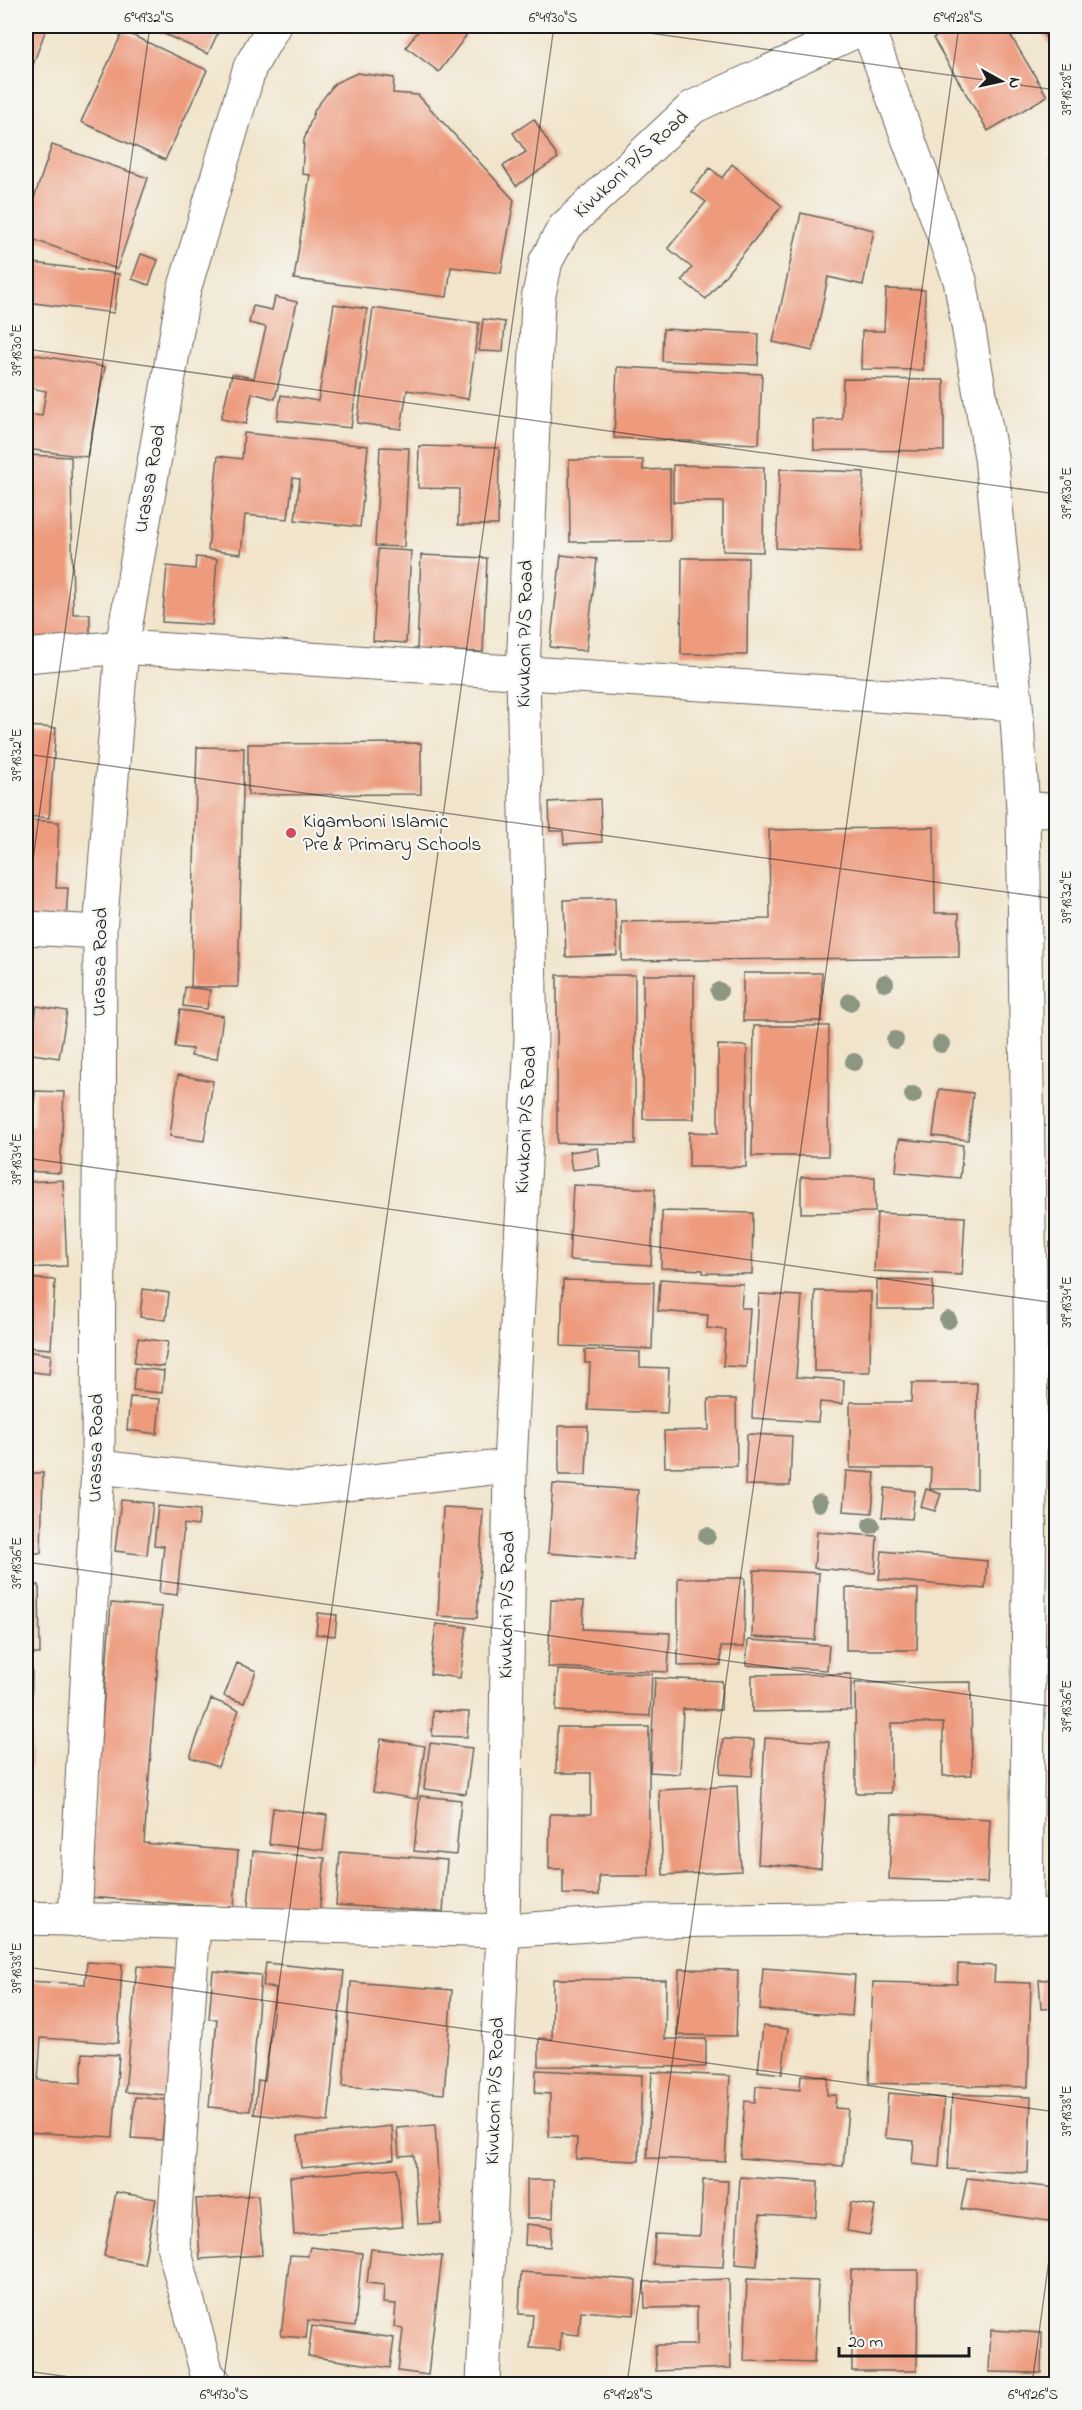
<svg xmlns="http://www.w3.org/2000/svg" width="1082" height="2410" font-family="'Indie Flower',sans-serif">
  <rect width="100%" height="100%" fill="#f6f6f2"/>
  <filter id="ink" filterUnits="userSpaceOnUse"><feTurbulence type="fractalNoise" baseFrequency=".0167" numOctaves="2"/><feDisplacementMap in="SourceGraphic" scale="12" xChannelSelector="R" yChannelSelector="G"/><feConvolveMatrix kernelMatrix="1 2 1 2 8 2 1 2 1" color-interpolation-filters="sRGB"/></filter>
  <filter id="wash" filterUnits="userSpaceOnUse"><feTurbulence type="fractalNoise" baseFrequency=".008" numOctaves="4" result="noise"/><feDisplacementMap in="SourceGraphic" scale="24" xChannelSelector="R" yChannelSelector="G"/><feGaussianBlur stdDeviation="1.35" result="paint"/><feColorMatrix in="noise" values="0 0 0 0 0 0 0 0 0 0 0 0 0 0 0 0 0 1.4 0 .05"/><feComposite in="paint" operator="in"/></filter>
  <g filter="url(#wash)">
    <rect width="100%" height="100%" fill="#f1e4cb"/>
    <g id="blocks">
      <path fill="#ed9a7d" d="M26,26H47L26,84Z
        M147,26H221L208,54Z
        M422,26H452L466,36L439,72L406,47Z
        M954,26H1005L1047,96L988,131L933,38Z
        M1039,26H1056V55Z
        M123,31L207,70L165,160L81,122Z
        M357,73L394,78L393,93L418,95L514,200L501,273L451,267L447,297L294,279L310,175L302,174L304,140L315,109L335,83Z
        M534,119L558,158L516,186L503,166L526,152L513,133Z
        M52,145L148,178L117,269L26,237V222Z
        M1056,156V175L1049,160Z
        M732,164L782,206L706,299L682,280L692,268L668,248L706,202L691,191L710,168L722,178Z
        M801,213L874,230L863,285L828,277L813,351L773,342Z
        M141,254L158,260L149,285L132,279Z
        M26,262L119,274L114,313L26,302Z
        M886,289L925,290L923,370L861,369L862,331H884Z
        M275,297L297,302L275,399L252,393L246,424L221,419L232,374L254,378L266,327L249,323L253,306L272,310Z
        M334,304L367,309L351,428L277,420L281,395L318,401Z
        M373,308L479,323L468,399L407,390L401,429L357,423Z
        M483,319L505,322L503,352L479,351Z
        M663,329L759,334L758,365L662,361Z
        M26,353L105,367L87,457L26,449V414L42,416L46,391L26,387Z
        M617,367L762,374L759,444L614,438Z
        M843,379L944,380V451L814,450L813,420L842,419Z
        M244,433L368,446L360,527L295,520L300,479L293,478L288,519L245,515L241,554L208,550L218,456L242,459Z
        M419,446L499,448L498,525H458L459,489L418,488Z
        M380,447L409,448L404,547L375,546Z
        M26,455L71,457L73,614H90V648L26,647Z
        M569,460H643V470L670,469V541L570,542Z
        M673,465L764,467L763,552L723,551V502H673Z
        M780,469L864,472L861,552L776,548Z
        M378,549L411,551L406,643L373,641Z
        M421,555L487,558L483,652L417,650Z
        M561,555L597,559L586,651L550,647Z
        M196,557L217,559L212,625L162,622L167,566L195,569Z
        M682,558H748L747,655L681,654Z
        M26,726L56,728L49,818L26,816Z
        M421,743V794L248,795V744Z
        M197,747L244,748L238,987H191Z
        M600,799L602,842L564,844L563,831H550L549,802Z
        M26,820L59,822L56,888H68L66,920L26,919Z
        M934,827L935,913H959V957L622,961V922L770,919L769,830Z
        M615,898L617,955L566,957L564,900Z
        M743,973H822V1021H743Z
        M557,975H635V1144L557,1143Z
        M643,975H694V1119H643Z
        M185,987L210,990L207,1009L183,1006Z
        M37,1006L67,1011L59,1058L26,1053V1024L34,1026Z
        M180,1010L223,1016L217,1059L191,1056L192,1049L175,1047Z
        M754,1026H829L828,1156H752Z
        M718,1045L747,1046L746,1167H689V1132L718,1133Z
        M178,1075L213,1081L204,1141L170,1136Z
        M939,1089L973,1093L968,1140L933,1136Z
        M35,1091L64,1092L60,1173L26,1171V1126H33Z
        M899,1139L963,1145L960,1178L896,1172Z
        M598,1148L600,1166L572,1170L569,1152Z
        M801,1177H875V1212L801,1213Z
        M63,1180L67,1266L26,1268V1182Z
        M573,1185L655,1189L651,1265L569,1260Z
        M1054,1188H1056V1218H1053Z
        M662,1211L753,1213L752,1274L703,1273V1270L661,1268Z
        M877,1213L965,1217L962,1275L874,1271Z
        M1050,1242H1056V1267H1049Z
        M26,1278L55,1280L51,1349L26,1347Z
        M660,1279L743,1284L741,1308H750L746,1367L723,1366L726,1330L707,1328L708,1315L658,1311Z
        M563,1280L654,1282L652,1349L561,1346Z
        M877,1280L933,1281L932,1309H877Z
        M1047,1281H1056V1349H1047Z
        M143,1289L169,1293L166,1320L140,1317Z
        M815,1291L871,1292L870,1372L814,1371Z
        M759,1294L802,1296L796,1377L844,1380L843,1404L820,1402L818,1422L752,1418Z
        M138,1338L168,1342L164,1367L134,1363Z
        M585,1350L640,1352V1367L669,1368L667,1413L588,1410L590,1363H585Z
        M26,1351L51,1355L49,1374L26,1371Z
        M1048,1355H1056V1389H1047Z
        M135,1368L164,1371L162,1393L133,1390Z
        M912,1383H977V1489H930L931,1468H850V1402H911Z
        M130,1397L160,1399L157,1434L127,1430Z
        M708,1399H736L737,1466L665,1467L664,1431L709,1430Z
        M559,1426H588L586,1475H559Z
        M747,1434L792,1436L790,1486L745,1485Z
        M846,1471L875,1473L872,1513L843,1511Z
        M26,1473H43L41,1553H26Z
        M553,1484L638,1490L633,1560L548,1553Z
        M885,1488L915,1491L912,1519L882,1517Z
        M926,1489L941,1494L935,1511L921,1507Z
        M121,1500L153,1503L147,1555L115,1551Z
        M158,1506L200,1510L198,1526L184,1524L177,1595L159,1593L164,1546L154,1545Z
        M443,1507L483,1509L477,1618L438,1616Z
        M817,1532L877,1536L875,1573L814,1568Z
        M882,1551L987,1561L985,1589L879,1579Z
        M754,1570L819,1573L815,1640L752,1637Z
        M678,1578H745L744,1647H721V1665L678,1666Z
        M26,1585H39L40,1654H26Z
        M846,1588L918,1589L917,1650H846Z
        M551,1600L584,1601L583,1629L670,1633L668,1672L548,1667Z
        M111,1603L162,1607L144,1843L238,1851L234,1908L89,1897Z
        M318,1613L337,1615L335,1636L316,1634Z
        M436,1624L467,1627L460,1678L430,1674Z
        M748,1640L829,1645L827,1670L746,1665Z
        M237,1663L256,1671L244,1703L224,1696Z
        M32,1669L30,1767L26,1768V1670Z
        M558,1670L652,1674L650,1716L556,1711Z
        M851,1674V1710L752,1712V1675Z
        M655,1678L722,1681L721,1710L683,1709L680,1774L650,1772Z
        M971,1682L972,1775L943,1776V1723H891V1793H856L855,1683Z
        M211,1699L239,1710L218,1767L190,1757Z
        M433,1711L469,1712L467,1737L432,1736Z
        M557,1727H649V1876H599V1895L563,1894V1869H549L550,1814H591V1773H556Z
        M765,1738L829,1742L821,1868L758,1864Z
        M381,1739L425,1746L417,1799L373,1792Z
        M723,1739L754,1740L752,1776L720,1774Z
        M430,1743L472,1748L466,1794L424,1789Z
        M737,1786L741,1871L663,1875L659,1790Z
        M420,1796L461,1800L456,1855L414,1851Z
        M273,1808L327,1815L323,1850L269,1844Z
        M892,1814L990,1819L987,1883L889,1879Z
        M253,1851L325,1858L319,1914L248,1907Z
        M340,1852L447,1860L443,1912L336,1905Z
        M87,1962L122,1964L118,2043L41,2038L38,2080L81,2083L83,2053L119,2055L113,2137L26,2132V1981L85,1984Z
        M266,1963L344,1971L328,2122L254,2114L258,2080L265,2081L276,1988L263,1986Z
        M958,1964L995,1966L994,1982L1031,1983L1028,2087L869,2083L873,1982L957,1984Z
        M137,1966L189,1970L167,2095L125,2092Z
        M763,1968L855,1975L852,2016L760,2010Z
        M679,1969L738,1970L736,2036L677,2035Z
        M213,1971L261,1975L250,2111L209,2107L217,2019H209Z
        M553,1979L666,1980L665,2039H706V2067L539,2066V2038L552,2039Z
        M1056,1979V2008L1041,2009L1039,1980Z
        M351,1982L452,1990L444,2094L343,2086Z
        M763,2026L788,2029L782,2074L758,2071Z
        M536,2070L642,2075L639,2161L576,2159L577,2138L549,2137L550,2094L535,2093Z
        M652,2072L730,2076L725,2161L647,2158Z
        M801,2075L828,2077L827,2095H836L835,2108L848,2109L843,2166L740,2158L745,2101L755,2102L756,2086L800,2090Z
        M888,2093L944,2098L939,2167L912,2164L914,2141L885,2138Z
        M952,2094L1031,2097L1028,2173L948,2169Z
        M135,2097L166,2100L162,2140L131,2138Z
        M435,2125L441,2223L418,2224L414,2155L399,2156L397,2128Z
        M392,2126L394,2159L301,2168L298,2136Z
        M397,2168L402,2227L294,2235L290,2177Z
        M740,2177L818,2182L816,2217L760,2214L757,2266L735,2264Z
        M967,2178L1056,2188V2222L961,2209Z
        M527,2180H554L553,2218H527Z
        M703,2180L728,2181L723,2267L653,2264L655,2234L700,2236Z
        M116,2192L156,2199L144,2264L104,2256Z
        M258,2195L262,2255L200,2259L196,2199Z
        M851,2202L875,2206L870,2235L847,2231Z
        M526,2224L552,2227L550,2247L525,2245Z
        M310,2247L362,2253L355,2326L308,2320L306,2338L281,2336L290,2255L308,2256Z
        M371,2249L442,2256L428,2375L398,2371L403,2329L394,2327L396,2304L383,2303L384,2285L367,2283Z
        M851,2270H918L917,2371H852Z
        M521,2272L636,2280L634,2315L581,2311L579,2335L561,2333L560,2350L530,2348L533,2315L519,2314Z
        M729,2279L731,2368L656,2371L655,2345H697V2307L645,2308L644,2282Z
        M747,2279L818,2281L814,2363L744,2361Z
        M312,2326L394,2338L390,2368L308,2356Z
        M991,2330L1042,2333L1041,2373L989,2372Z
        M396,2379L417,2384H393Z"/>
    </g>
  </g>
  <g filter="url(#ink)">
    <use href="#blocks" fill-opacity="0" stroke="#676259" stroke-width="1.5"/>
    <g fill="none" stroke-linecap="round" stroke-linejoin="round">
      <defs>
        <path id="minor" d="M867,26L960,280L991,457L1016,704L1023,809L1031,1367L1026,1917
          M26,656L122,647L1016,704
          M1023,809L1056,810
          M26,928L100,932
          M98,1467L299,1489L510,1466
          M26,1918L503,1931L645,1921L1056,1916
          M75,1920L98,1467L100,932L122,647L184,290L250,67L274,26
          M194,1923L173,2245L207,2374L216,2384
          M483,2384L503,1931L510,1466L531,1039L523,673L538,299L546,261L564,228L693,107L867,26"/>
      </defs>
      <use href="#minor" stroke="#676259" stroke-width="35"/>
      <use href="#minor" stroke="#fff" stroke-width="33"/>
    </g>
    <g fill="#8d9681">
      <circle cx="885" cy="983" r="9"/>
      <circle cx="719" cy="991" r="9"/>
      <circle cx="850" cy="1002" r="9"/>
      <circle cx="895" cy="1040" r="9"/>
      <circle cx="941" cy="1044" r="9"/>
      <circle cx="854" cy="1062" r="9"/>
      <circle cx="913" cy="1095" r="9"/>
      <circle cx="948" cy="1320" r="9"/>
      <circle cx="819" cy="1503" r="9"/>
      <circle cx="871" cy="1525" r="9"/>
      <circle cx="707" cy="1536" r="9"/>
    </g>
  </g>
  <path fill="none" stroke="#1c1c1c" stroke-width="1.5" stroke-opacity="0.45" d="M599,26L1056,90M26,349L1056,494M26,754L1056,899M26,909L150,26M26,1158L1056,1303M26,1562L1056,1707M26,1967L1056,2112M26,2371L121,2384M223,2384L554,26M627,2384L959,26M1032,2384L1056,2209"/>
  <circle fill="#d1495b" stroke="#f6f6f2" stroke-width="2" cx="291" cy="833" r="6"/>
  <g text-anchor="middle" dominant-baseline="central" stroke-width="4.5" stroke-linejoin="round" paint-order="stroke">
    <g font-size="20" fill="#1c1c1c" stroke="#f6f6f2">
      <text transform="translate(632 165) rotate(-43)">Kivukoni P/S Road</text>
      <text transform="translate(151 479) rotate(-80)">Urassa Road</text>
      <text transform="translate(526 634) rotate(-89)">Kivukoni P/S Road</text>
      <text transform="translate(101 962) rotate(-89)">Urassa Road</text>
      <text transform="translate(527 1120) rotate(-87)">Kivukoni P/S Road</text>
      <text transform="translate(97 1448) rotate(-89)">Urassa Road</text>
      <text transform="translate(508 1605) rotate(-89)">Kivukoni P/S Road</text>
      <text transform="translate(496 2091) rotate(-88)">Kivukoni P/S Road</text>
    </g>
    <g font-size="20" fill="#1c1c1c" stroke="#f6f6f2" text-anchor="start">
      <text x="303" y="822">Kigamboni Islamic<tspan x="303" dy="23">Pre &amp; Primary Schools</tspan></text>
    </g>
  </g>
  <rect width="1082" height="2410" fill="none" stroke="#f6f6f2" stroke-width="66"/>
  <g transform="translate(1001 81) rotate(98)" stroke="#f6f6f2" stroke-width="4.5" paint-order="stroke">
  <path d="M0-4.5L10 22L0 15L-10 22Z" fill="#1c1c1c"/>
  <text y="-9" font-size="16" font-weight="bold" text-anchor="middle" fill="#1c1c1c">N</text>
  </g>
  <path d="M839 2347v9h130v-9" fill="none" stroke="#1c1c1c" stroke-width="3"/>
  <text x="848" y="2347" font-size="18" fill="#1c1c1c" stroke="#f6f6f2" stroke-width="4.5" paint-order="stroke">20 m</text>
  <rect x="33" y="33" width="1016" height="2344" fill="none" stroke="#1c1c1c" stroke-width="2"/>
  <g font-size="15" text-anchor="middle" fill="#1c1c1c">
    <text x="149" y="22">6°49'32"S</text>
    <text x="553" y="22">6°49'30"S</text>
    <text x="958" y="22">6°49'28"S</text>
    <text transform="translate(1066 89) rotate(-90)" y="5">39°18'28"E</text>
    <text transform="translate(16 350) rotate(-90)" y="5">39°18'30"E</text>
    <text transform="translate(1066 493) rotate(-90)" y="5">39°18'30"E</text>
    <text transform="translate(16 755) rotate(-90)" y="5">39°18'32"E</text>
    <text transform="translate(1066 897) rotate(-90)" y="5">39°18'32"E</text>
    <text transform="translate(16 1159) rotate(-90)" y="5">39°18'34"E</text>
    <text transform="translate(1066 1302) rotate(-90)" y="5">39°18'34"E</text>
    <text transform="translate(16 1563) rotate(-90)" y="5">39°18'36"E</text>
    <text transform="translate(1066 1706) rotate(-90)" y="5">39°18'36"E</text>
    <text transform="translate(16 1968) rotate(-90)" y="5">39°18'38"E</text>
    <text transform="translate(1066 2111) rotate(-90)" y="5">39°18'38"E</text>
    <text x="224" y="2399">6°49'30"S</text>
    <text x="628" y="2399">6°49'28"S</text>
    <text x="1033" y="2399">6°49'26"S</text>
  </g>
</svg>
